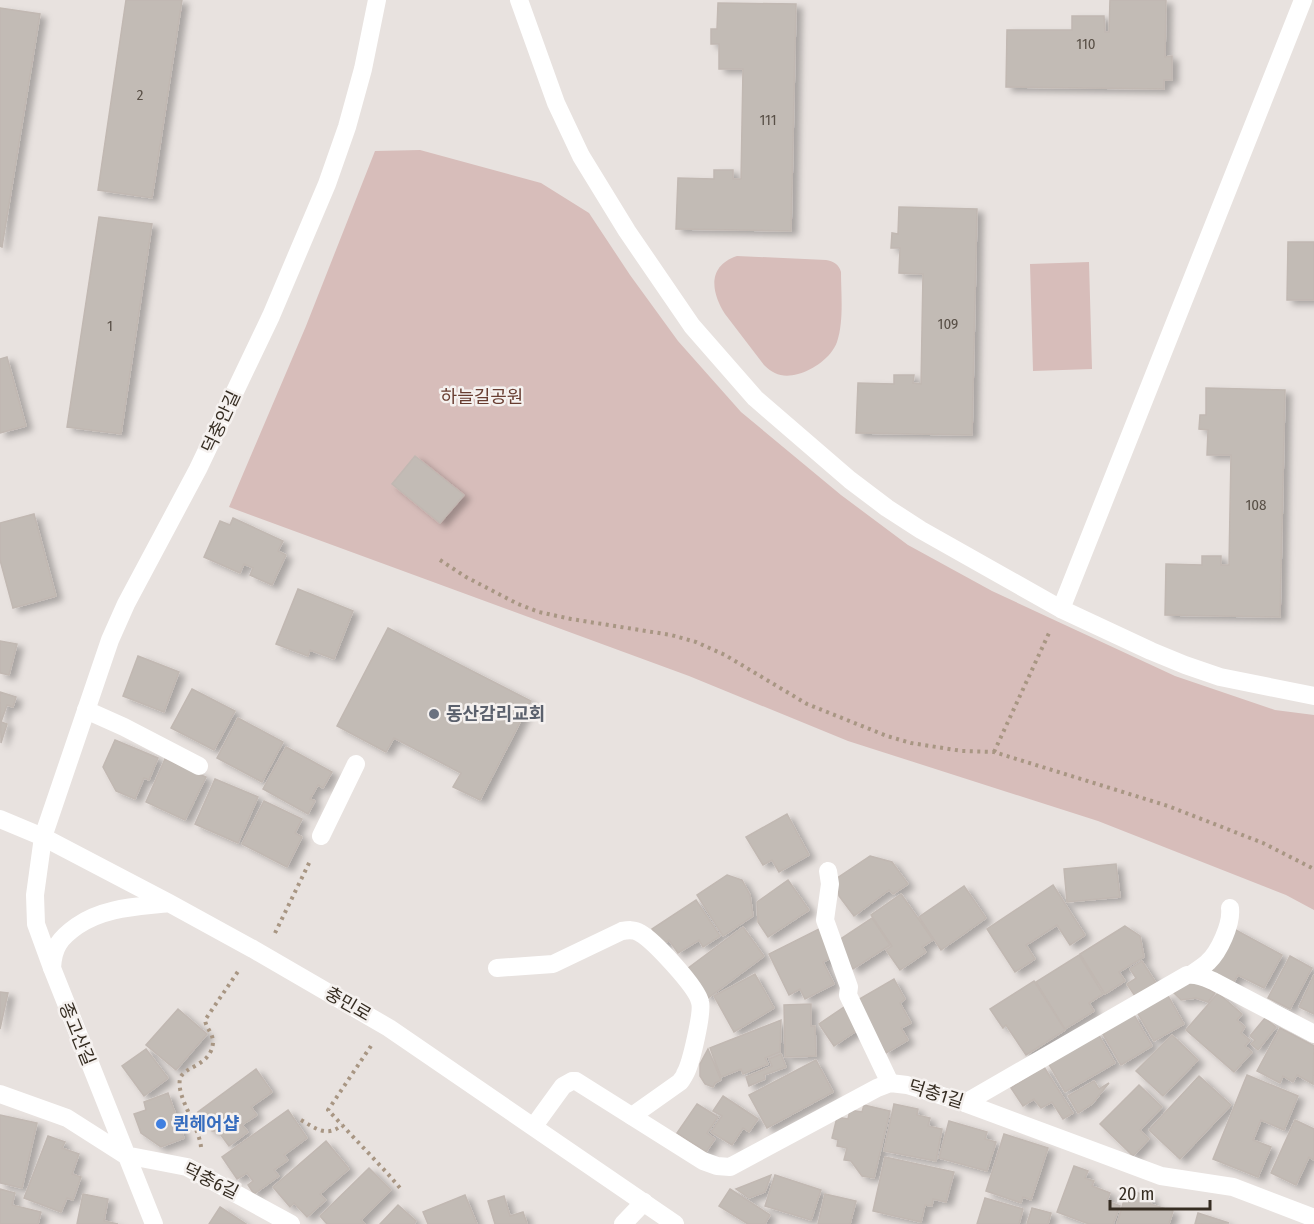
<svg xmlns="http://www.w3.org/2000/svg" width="1314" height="1224" font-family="'Fira Sans Condensed','Noto Sans KR',sans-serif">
  <defs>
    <filter id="shadow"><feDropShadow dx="6" dy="4" stdDeviation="3" flood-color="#0004"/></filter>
  </defs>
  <rect width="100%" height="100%" fill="#e8e2df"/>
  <path fill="#d7bdba" d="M420,150L541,183L589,213L630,275L678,341L741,412L841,495L908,545L992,591L1175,676L1275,710L1314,715V910L1286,895L1098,821L848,741L689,676L229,507L306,326L375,151Z
    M737,256L826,260C833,261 839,264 841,272C841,294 844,321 837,342C831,358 813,370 798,374C784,378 774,375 764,365L725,314C711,292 707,266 737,256Z
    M1089,262L1092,369L1033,371L1030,264Z"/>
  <path fill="#c2bbb5" stroke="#c1b8b2" stroke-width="1.5" filter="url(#shadow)" d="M126,0H182L152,198L98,190Z
    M1110,0H1166L1165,57L1172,56V80H1164V89L1006,87L1007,30H1072V16H1104L1105,32H1109Z
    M718,3L796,4L791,231L676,229L678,178L714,179V170H733V179H741L743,69H719V44H711V29H717Z
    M0,8L40,14L2,247L0,246Z
    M899,207L977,209L972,435L856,433L858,383L894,384V375H914L913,383L921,384L923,274L899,273L900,248H891L892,233L898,234Z
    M99,217L152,224L121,434L67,427Z
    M1288,242H1314V300H1287Z
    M7,357L26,426L0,433V359Z
    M1206,388L1285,390L1280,617L1165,615L1166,564L1202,565V556H1221V565H1229L1231,455H1207L1208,430L1199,429L1200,415H1206Z
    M415,456L464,495L440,523L392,484Z
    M34,514L56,596L13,608L0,560V523Z
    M233,518L283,541L278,551L286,555L272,585L250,575L253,568L244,564L240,573L204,557L220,521L230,525Z
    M298,589L353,611L334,659L310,650L308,656L276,644Z
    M388,628L531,701L480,800L453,787L461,773L394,738L386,752L337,726Z
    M0,641L17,644L9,675L0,673Z
    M138,656L179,672L164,712L123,696Z
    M192,689L235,711L214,750L171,728Z
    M0,692L16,697L13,707L7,705L1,722L7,724L1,743Z
    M238,718L283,742L262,782L217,758Z
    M115,740L158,758L149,780L144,778L135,799L116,791L103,767Z
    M286,747L332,772L323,788L318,785L310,799L315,801L308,814L263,789Z
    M165,759L206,777L185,820L146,802Z
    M215,779L258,797L238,843L195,824Z
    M264,801L302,819L295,833L302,837L287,867L242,844Z
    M787,814L809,855L779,872L772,860L763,865L746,837Z
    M870,856L892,862L908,884L893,894L889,890L854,916L839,896L837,878Z
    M1116,864L1120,897L1067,902L1064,869Z
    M727,875L742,880L750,895L753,916L723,936L697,895Z
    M788,880L809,910L768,937L758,922L757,902Z
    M1053,885L1085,935L1070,945L1057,925L1026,945L1035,959L1015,972L987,929Z
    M964,886L986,918L941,950L919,917Z
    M901,894L933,940L922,947L926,952L900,970L886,950L892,946L871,915Z
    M696,900L720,936L703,947L699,940L678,953L669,940L662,945L652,929Z
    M872,918L890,945L853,969L836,942Z
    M1125,926L1140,936L1144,957L1119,972L1125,981L1105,994L1080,954Z
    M743,927L764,956L708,998L687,969Z
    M1232,928L1282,955L1264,988L1238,975L1232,985L1208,972Z
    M819,929L833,957L823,962L834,984L805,999L800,989L789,995L769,954Z
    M1079,955L1103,994L1089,1003L1094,1011L1065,1029L1036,982Z
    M1290,956L1312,968L1290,1009L1268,998Z
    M1142,961L1156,983L1135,996L1127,984L1136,978L1130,969Z
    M755,974L774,1008L734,1032L714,996Z
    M1314,975V1014L1299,1007Z
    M894,979L905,999L900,1003L911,1023L901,1028L908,1040L886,1053L856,1001Z
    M1191,980L1215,993L1208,1002L1196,998L1181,1000L1171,990Z
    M1034,981L1065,1030L1026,1055L1006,1025L1003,1028L990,1009Z
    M0,992L8,993L0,1029Z
    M1218,993L1242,1014L1237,1020L1245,1027L1241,1033L1250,1040L1245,1046L1252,1052L1234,1072L1186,1030Z
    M1167,994L1184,1024L1154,1041L1137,1012Z
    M811,1004V1026H815L816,1056L785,1057L784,1005Z
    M844,1007L859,1029L834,1046L819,1024Z
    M178,1009L207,1034L176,1070L146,1045Z
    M1133,1013L1152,1046L1121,1065L1101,1031Z
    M1265,1018L1276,1027L1258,1050L1251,1044L1255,1040L1250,1036Z
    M781,1020L780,1052L765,1058L768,1064L743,1074L741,1069L721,1077L710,1048Z
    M1280,1028L1314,1046L1313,1084L1297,1075L1293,1082L1283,1076L1280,1083L1257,1071Z
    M1097,1032L1115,1063L1065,1092L1047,1061Z
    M1172,1035L1198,1060L1163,1096L1136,1071Z
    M146,1049L168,1078L144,1096L122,1066Z
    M708,1049L721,1080L715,1083L713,1087L705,1084L700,1076V1064Z
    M781,1054L786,1067L764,1075L765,1079L749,1086L746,1077L772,1066L769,1059Z
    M816,1060L833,1092L767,1128L749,1095Z
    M1044,1067L1073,1113L1063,1119L1052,1102L1041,1108L1034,1099L1023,1106L1011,1088Z
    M256,1069L272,1092L251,1107L257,1115L242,1125L248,1132L229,1146L218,1131H212L198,1112Z
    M1247,1075L1298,1096L1284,1130L1261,1120L1253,1140L1271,1147L1258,1177L1213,1159Z
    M1199,1076L1231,1105L1180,1159L1149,1130Z
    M1094,1081L1099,1089L1109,1083L1092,1104L1078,1113L1068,1096Z
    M1139,1085L1162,1107L1140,1130L1149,1139L1133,1156L1100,1124Z
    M168,1093L184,1138L161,1147L141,1133L134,1114L146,1110L144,1102Z
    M723,1096L758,1119L749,1132L743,1128L732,1145L711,1132L722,1116L713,1111Z
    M697,1104L718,1117L707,1133L715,1139L706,1152L677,1133Z
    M894,1104L918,1109L917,1115L930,1118L928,1126L942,1129L936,1161L884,1151Z
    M864,1105L890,1111L874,1178L862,1176L851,1161L844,1160L847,1148L837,1146L838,1140L832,1138L837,1117L848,1119L850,1110L862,1112Z
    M288,1110L307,1138L284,1155L288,1160L274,1170L279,1176L254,1194L248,1185L253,1181L247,1173L237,1179L222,1157Z
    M0,1115L37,1123L22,1188L0,1183Z
    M1295,1120L1314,1129V1160L1309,1157L1296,1185L1271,1173Z
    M949,1121L987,1132L985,1139L996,1142L987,1171L939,1158Z
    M1004,1134L1048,1148L1031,1200L1023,1197L1021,1203L986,1191Z
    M48,1136L65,1142L62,1148L79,1154L72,1174L81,1177L73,1200L67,1198L61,1212L24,1198Z
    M326,1141L349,1169L320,1194L326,1200L307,1217L294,1203L290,1207L273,1187Z
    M885,1157L954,1172L946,1202L933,1199L932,1206L925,1205L921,1222L873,1211Z
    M1074,1166L1088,1171L1085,1178L1094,1181L1092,1186L1110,1193L1107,1201L1120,1206L1113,1224H1089L1057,1212Z
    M369,1168L391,1190L361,1220L365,1224H327L320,1216Z
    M771,1175L765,1192L749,1198L736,1189Z
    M775,1175L821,1190L811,1220L765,1206Z
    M0,1189L15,1193L12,1205L41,1212L38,1224H0Z
    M730,1189L770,1215L765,1224H748L719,1206Z
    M1127,1190L1153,1197L1150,1204L1173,1211L1169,1224H1117Z
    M83,1194L108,1199L104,1221L118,1224H77Z
    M825,1194L856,1201L850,1224H818Z
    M465,1195L477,1224H428L423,1212Z
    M504,1196L510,1216L523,1212L527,1224H495L488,1201Z
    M985,1198L1023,1209L1019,1224H977Z
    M398,1205L416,1221L414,1224H380Z
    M220,1207L246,1224H209Z
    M1032,1208L1051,1213L1048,1224H1027Z
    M1198,1213L1229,1223L1195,1224Z"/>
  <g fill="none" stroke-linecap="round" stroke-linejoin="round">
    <path stroke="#a89683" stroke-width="4" stroke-dasharray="3 4.5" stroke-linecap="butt" d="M440,560L466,577L518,604L539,612L571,619L671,635L696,642L725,655L807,704L887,736L911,743L962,751L994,752L1168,806L1263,843L1314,869
      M994,752L1049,633
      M275,933L311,859
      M371,1046L328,1110L388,1174L400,1188
      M301,1120C315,1128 327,1138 342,1125
      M201,1147C199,1126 176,1097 180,1079C183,1066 212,1066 213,1042C213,1033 206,1028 205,1020L239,970"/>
    <path stroke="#fff" stroke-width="18" d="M86,710L124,727L199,766
      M321,836L356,764
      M828,871L830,884L825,920L849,987L848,995L890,1083
      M497,968L553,964L622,931C628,930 634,929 640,933C653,940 697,987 700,1002C703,1012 691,1064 685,1074C684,1077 682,1079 680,1082L632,1116
      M1192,974C1197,970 1203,967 1208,962C1219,952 1232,924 1230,908
      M965,1103L1187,975C1197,973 1206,978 1215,982L1314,1034"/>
    <path stroke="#fff" stroke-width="18" d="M1061,609L1303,0"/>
    <path stroke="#fff" stroke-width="18" d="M519,0L556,103L581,156L627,231L692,326L755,398L850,480L887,508L921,530L1061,609L1151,651L1185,665L1220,677L1314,696
      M43,837L35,895L36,924L52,968L154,1224
      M0,1094L67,1118L125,1155L187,1167L291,1224
      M534,1126L563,1086L572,1081H576L703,1161L717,1166L730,1167L877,1088L890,1083L907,1085L965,1103L1161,1176L1233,1187L1314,1218
      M623,1224L644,1202"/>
    <path stroke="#fff" stroke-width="18" d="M0,819L43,837L169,903L253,949L389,1028L675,1224
      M43,837L110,640L126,604L198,469L271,316L327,184L347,127L363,69L377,0
      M52,968C53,947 60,938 77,926C105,907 137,907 169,903"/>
  </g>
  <circle fill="#6b7280" stroke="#f5f1ef" stroke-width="2" cx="434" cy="714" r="6"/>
  <circle fill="#3f7fe0" stroke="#f5f1ef" stroke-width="2" cx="161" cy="1124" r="6"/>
  <g text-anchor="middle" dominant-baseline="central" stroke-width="5" stroke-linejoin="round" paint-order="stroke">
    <g font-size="15" fill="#595047">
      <text x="1086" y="44">110</text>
      <text x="140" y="95">2</text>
      <text x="768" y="120">111</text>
      <text x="948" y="324">109</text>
      <text x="110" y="326">1</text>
      <text x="1256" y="505">108</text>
    </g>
    <g font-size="18" fill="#683d31" stroke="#f5f1ef">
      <text x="482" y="397">하늘길공원</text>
    </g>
    <g font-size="18" fill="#362d22" stroke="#f5f1ef">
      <text transform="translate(221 422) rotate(-65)">덕충안길</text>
      <text transform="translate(348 1004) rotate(30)">충민로</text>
      <text transform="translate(77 1034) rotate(68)">종고산길</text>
      <text transform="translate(936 1094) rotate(17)">덕충1길</text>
      <text transform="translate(211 1181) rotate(26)">덕충6길</text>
    </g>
    <g font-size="18" font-weight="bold" fill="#5b616d" stroke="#f5f1ef" text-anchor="start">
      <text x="446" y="714">동산감리교회</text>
    </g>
    <g font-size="18" font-weight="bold" fill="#366cbe" stroke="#f5f1ef" text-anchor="start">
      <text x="173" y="1124">퀸헤어샵</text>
    </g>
  </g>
  <path d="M1110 1200v9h100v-9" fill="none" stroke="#362d22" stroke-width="3"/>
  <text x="1119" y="1200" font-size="18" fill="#362d22" stroke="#f5f1ef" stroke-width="4.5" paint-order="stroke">20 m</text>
</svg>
